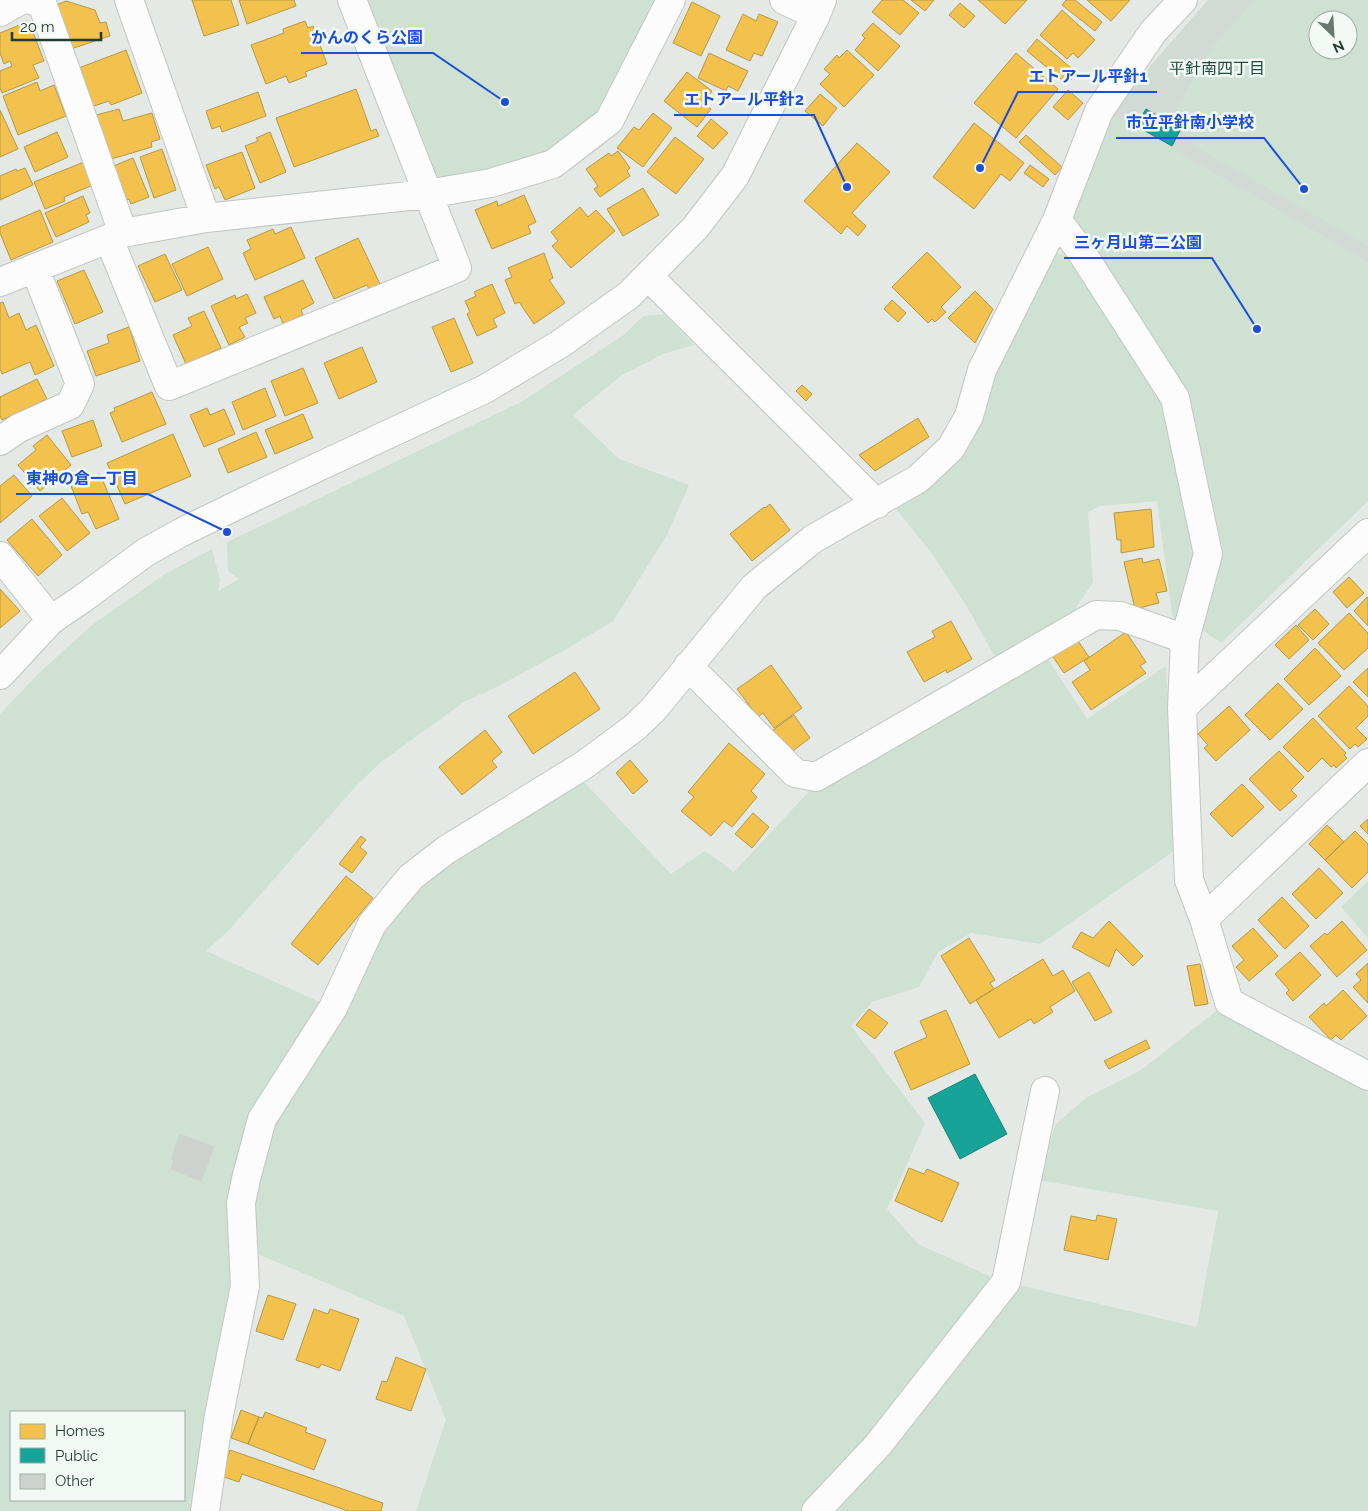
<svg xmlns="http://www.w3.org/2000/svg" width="1368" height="1511" font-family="Raleway,'Noto Sans JP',sans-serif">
  <rect width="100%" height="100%" fill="#e4e9e6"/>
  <path fill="#d2dad6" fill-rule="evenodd" d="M1208,0H1368V263L1112,114L1116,105ZM1318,20H1348V50H1318Z"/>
  <path fill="#cfe1d2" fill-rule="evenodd" d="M367,0H656L615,87L593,117L579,131L535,159L442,180L436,176Z
    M1254,0H1368V246L1196,147L1175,112L1208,53ZM1318,20H1348V50H1318Z
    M1112,114L1368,263V501L1221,643L1201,629L1223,551L1188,395L1073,216L1098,156Z
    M1057,253L1070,258L1162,403L1196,552L1175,623L1172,614L1157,501L1100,506L1088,512L1093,582L1067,621L998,663L970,612L933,555L896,509L909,502L942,476L977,425L999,353Z
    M664,314L694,345L663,354L622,375L573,415L619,459L689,485L667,535L613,621L570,647L499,686L464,702L381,762L356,786L230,929L206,951L322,1003L251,1111L234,1284L195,1511H0V714L38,674L92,625L165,574L212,549L220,580L218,591L239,579L228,571L227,542L523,401L625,334L643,316ZM11,1412H184V1500H11Z
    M1044,653L1087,719L1166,666L1177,849L1040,944L971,933L938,952L919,987L872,1002L851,1026L925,1123L887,1209L918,1244L998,1280L1197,1327L1218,1211L1038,1180L1056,1124L1087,1097L1141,1070L1219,1009L1368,1092V1511H416L446,1420L404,1316L253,1252L252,1200L271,1122L385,928L418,889L469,849L584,782L671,874L705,851L734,872L814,786Z
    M1368,881V938L1341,907Z"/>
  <path fill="#f2c14e" stroke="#b49945" d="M192,0H231L239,25L204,36Z
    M239,0H294L296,6L247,24Z
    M882,0H903L919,13L900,35L872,12Z
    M911,0H934L925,11Z
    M978,0H1027L1005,24Z
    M1066,0H1075L1102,22L1095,31L1062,5Z
    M1087,0H1130L1111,21Z
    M66,1L95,10L100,23L106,22L110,36L71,49L56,5Z
    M692,2L720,16L701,56L673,43Z
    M960,3L975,16L964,28L949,15Z
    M1062,10L1095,40L1078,58L1073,53L1067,59L1040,35Z
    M743,14L756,21L759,14L778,22L762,56L754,53L750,61L726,50Z
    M305,21L308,28L313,26L327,64L305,72L307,76L289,83L286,76L266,84L251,45L284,33L283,29Z
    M873,23L900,46L878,71L855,50L865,38L862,35Z
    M22,24L24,30L31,27L44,61L33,65L39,78L2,93L0,88V71L12,66L10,61L4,64L0,53V33Z
    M1037,39L1077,73L1067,84L1027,51Z
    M126,50L142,93L111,105L109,101L91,107L76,69Z
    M847,50L874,75L844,107L820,84L830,74L824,69L837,55L839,58Z
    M709,53L748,71L738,91L728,86L726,91L698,78Z
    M1016,53L1058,89L1016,138L974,103Z
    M687,72L712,91L703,103L711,109L697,127L664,101Z
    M37,82L40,91L54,85L66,116L18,135L3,96Z
    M356,89L371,131L376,129L379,136L294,167L276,118Z
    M1068,90L1083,103L1068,120L1053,107Z
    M258,92L266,116L222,132L220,126L212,129L206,111Z
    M820,94L837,108L823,126L805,111Z
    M119,109L123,121L152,113L160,139L151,142L152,147L108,160L96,115Z
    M0,110L18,149L0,157Z
    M653,113L672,128L643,167L617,148L634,127L639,130Z
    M711,119L728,133L713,149L697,136Z
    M974,123L1024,163L1010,181L1001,174L974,209L933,177Z
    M57,132L68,157L35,172L24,147Z
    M270,132L286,172L260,183L245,146L258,141L256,138Z
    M1026,135L1062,167L1055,175L1019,142Z
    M675,137L704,159L676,194L647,172Z
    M857,143L890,172L852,213L866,226L858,236L847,226L841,234L804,201Z
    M162,149L176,190L154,198L140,157Z
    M618,151L630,168L627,171L630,176L600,197L594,189L598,186L586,169L609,153L611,156Z
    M242,152L255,188L225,200L219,187L215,189L206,165Z
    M133,158L149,197L131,204L129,199L124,201L111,167Z
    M84,162L93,185L64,197L65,201L45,209L34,182Z
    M1030,165L1049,179L1043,187L1024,173Z
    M25,168L33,185L0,200V176L16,169L17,171Z
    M643,188L659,215L623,236L607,209Z
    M524,195L536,222L528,226L531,233L492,249L475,210L497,201L498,206Z
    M83,196L90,213L86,215L89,222L56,237L45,213Z
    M580,207L588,217L596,210L615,231L571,268L552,246L558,241L551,232Z
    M40,210L53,242L11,260L0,233V227Z
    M291,227L305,258L255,280L243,253L251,249L247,240L273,229L275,234Z
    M358,238L380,284L369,289L367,285L334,299L315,258Z
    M208,247L223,279L187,296L172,264Z
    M927,252L961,287L941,307L946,312L935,322L932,319L928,323L892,287Z
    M544,253L553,278L549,280L565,303L534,324L519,302L515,304L505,280L512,277L508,268Z
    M165,254L182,290L155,302L138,266Z
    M84,270L103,312L75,324L57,281Z
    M303,280L314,303L301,310L303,315L283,324L280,316L274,319L264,297Z
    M492,284L505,313L493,319L497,327L477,336L467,314L470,312L465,301L476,296L474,292Z
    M975,291L993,309L975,343L948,318Z
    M247,294L256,313L245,318L248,323L239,327L245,337L229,345L211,306L235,295L236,299Z
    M892,300L906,313L898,322L884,309Z
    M3,302L9,318L19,313L26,330L36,325L54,366L35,375L30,362L2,374L0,369V303Z
    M204,311L221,348L186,364L173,335L192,326L188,318Z
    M454,318L473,363L451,372L432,327Z
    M129,327L140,361L96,376L87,351L109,343L107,335Z
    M362,347L377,382L339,399L324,363Z
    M303,368L318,403L285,416L271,381Z
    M37,379L47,399L2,420L0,416V397Z
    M802,385L812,394L806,401L796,391Z
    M265,388L276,416L243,430L232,402Z
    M152,392L166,424L122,442L110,413L115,411L114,408Z
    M207,408L210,415L224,409L235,434L204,447L190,415Z
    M303,414L313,438L275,454L265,430Z
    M918,418L929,437L875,471L859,455Z
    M93,420L102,446L72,457L62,431Z
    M256,432L267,457L228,473L218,449Z
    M173,434L191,476L125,504L107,463Z
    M47,435L71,465L40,491L18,465L36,450L33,446Z
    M100,474L119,519L96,529L88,512L82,514L71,486Z
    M14,475L32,496L0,523V486Z
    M62,498L90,533L67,551L39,516Z
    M770,504L790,530L752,561L730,534L764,507L765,508Z
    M1151,509L1154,547L1121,553V540H1117L1114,513Z
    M32,519L62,555L38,576L7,540Z
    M1142,558L1143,563L1159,559L1167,591L1156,593L1159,603L1135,609L1124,562Z
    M1349,577L1364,593L1347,608L1333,592Z
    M0,589L20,611L0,628Z
    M1367,597L1368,598V626L1354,611Z
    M1315,609L1329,624L1313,640L1298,625Z
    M1349,613L1368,633V648L1344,670L1318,643Z
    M951,621L972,659L947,673L946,670L924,682L907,652L935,637L932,631Z
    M1296,625L1309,640L1289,659L1275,645Z
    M1126,632L1146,662L1140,666L1146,673L1091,710L1072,682L1090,670L1084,661Z
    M1076,638L1089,657L1064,673L1051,654Z
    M1315,648L1341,676L1309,705L1284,679Z
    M771,665L802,708L774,728L763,713L758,717L737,689Z
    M1368,668V697L1353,682Z
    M575,672L600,709L533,754L508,716Z
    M1278,683L1303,709L1270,740L1245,715Z
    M1349,686L1368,706V716L1356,728L1367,739L1358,747L1355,744L1350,749L1318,716Z
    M1229,706L1250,730L1216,761L1204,748L1208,745L1198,734Z
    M794,715L810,738L790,753L773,730Z
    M1313,718L1346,753L1344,755L1347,758L1336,768L1334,765L1331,767L1322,758L1308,772L1283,747Z
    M485,730L502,752L492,761L497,767L462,795L439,767Z
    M729,743L765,774L751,791L757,797L732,827L724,821L711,836L681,811L694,797L688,792Z
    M1279,751L1304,777L1291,790L1297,796L1280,811L1249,779Z
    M630,760L648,781L633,794L616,773Z
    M1242,784L1264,807L1232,837L1210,814Z
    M753,813L769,827L752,848L735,834Z
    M1368,819V834L1360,826Z
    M1327,825L1344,842L1325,860L1309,844Z
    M1355,831L1368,844V872L1352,888L1325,860Z
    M361,836L366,840L360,847L367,853L352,873L339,864Z
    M1319,868L1343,893L1316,919L1292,894Z
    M346,876L373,898L318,965L291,944Z
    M1282,897L1309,926L1285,949L1258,920Z
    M1109,921L1143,956L1133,966L1116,949L1109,967L1072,947L1081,932L1093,938Z
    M1342,921L1367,950L1337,977L1310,946L1325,933L1327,935Z
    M1253,928L1278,956L1249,981L1236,967L1244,960L1232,946Z
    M969,938L995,980L990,983L994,989L970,1004L941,956Z
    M1300,952L1321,975L1293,1001L1286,993L1289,990L1275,974Z
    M1043,959L1053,976L1063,970L1075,991L1050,1007L1053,1012L1034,1024L1031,1019L999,1038L976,1000Z
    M1368,963V1003L1353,987L1361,980L1356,974Z
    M1200,964L1208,1004L1195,1006L1187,966Z
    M1089,972L1112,1012L1095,1021L1072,982Z
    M1343,990L1367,1016L1341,1040L1336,1035L1331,1040L1309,1017L1324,1003L1326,1006Z
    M869,1009L888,1023L875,1039L856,1025Z
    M946,1010L970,1064L911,1090L894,1052L927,1037L920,1021Z
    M1146,1040L1150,1048L1109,1069L1104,1061Z
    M909,1168L924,1174L927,1169L959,1183L942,1222L895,1201Z
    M1097,1215L1117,1219L1108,1260L1064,1250L1071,1216L1096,1221Z
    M268,1295L296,1304L283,1340L256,1331Z
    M314,1309L328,1314L330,1309L359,1319L340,1371L321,1364L319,1368L296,1360Z
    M396,1357L426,1369L411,1411L376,1399L382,1381L387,1382Z
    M241,1410L259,1417L248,1444L231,1438Z
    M265,1412L307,1428L305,1432L326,1440L314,1470L248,1444L259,1417L263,1418Z
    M230,1450L383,1503L381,1511H348L242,1474L239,1482L221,1476Z"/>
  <path fill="#17a398" stroke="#1b8479" d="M1146,109L1181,129L1172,146L1136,126Z
    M975,1074L1007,1134L960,1159L928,1098Z"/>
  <path fill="#cdd2cf" stroke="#cdd2cf" d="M180,1134L214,1147L201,1181L171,1169L174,1160L171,1159Z"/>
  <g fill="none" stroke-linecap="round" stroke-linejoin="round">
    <defs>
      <path id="minor" d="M30,0L42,3L123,233
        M129,0L206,218
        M784,0L816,15
        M0,12L21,0
        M1057,220L1080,250L1175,398L1208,554L1185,639L1182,708L1189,880L1204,919L1229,1002L1368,1076
        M109,239L169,386L457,268L352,0
        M648,276L877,504
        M0,282L123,233L206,218L427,194L491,183L553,164L609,121L671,0
        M0,441L19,428L70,405L80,384L35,269
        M0,556L51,620
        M688,666L795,773L816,777L1096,615L1120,616L1185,639
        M0,675L51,620L82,599L146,552L182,532L254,497L485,389L560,344L629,295L695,228L735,176L816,15L822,0
        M1182,708L1368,533
        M1204,919L1368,763
        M205,1511L219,1415L245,1286L241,1203L246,1179L262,1119L333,1008L372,924L411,877L446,850L584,765L634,728L653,710L754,587L813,539L918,479L951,448L969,416L982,370L1057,220L1099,111L1153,32L1183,0
        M816,1511L878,1445L1006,1282L1045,1091"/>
    </defs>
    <use href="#minor" stroke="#c1c6c3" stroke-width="30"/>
    <use href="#minor" stroke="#fbfcfb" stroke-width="28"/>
  </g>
  <g text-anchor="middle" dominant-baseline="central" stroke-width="5" stroke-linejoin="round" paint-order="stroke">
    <g font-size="16" fill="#214b3b" stroke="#f2f8f4">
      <text x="1217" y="68">平針南四丁目</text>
    </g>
  </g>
  <path fill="none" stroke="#1d4ed8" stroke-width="2" d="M505 102L433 53H301M980 168L1018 92H1157M847 187L814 115H674M1304 189L1264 138H1116M1257 329L1212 258H1064M227 532L148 494H16"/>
  <g fill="#1d4ed8" stroke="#f2f8f4" stroke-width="2">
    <circle cx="505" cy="102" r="5"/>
    <circle cx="980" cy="168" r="5"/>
    <circle cx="847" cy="187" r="5"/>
    <circle cx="1304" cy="189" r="5"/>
    <circle cx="1257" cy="329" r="5"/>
    <circle cx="227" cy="532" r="5"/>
  </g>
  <g font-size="16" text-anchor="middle" font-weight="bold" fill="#1d4ed8" stroke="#f2f8f4" stroke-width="5" stroke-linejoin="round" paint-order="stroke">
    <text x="367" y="43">かんのくら公園</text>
    <text x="1088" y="82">エトアール平針1</text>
    <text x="744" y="105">エトアール平針2</text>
    <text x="1190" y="128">市立平針南小学校</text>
    <text x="1138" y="248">三ヶ月山第二公園</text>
    <text x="82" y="484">東神の倉一丁目</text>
  </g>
  <rect x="10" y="1411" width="175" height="90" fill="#f2f8f4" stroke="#a0aca6"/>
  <rect x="20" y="1424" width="25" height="15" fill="#f2c14e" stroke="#a0aca6"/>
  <text x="55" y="1436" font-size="15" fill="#243b31">Homes</text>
  <rect x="20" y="1448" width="25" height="15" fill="#17a398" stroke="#a0aca6"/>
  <text x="55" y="1461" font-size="15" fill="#243b31">Public</text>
  <rect x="20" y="1474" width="25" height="15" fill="#cdd2cf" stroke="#a0aca6"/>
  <text x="55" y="1486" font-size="15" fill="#243b31">Other</text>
  <g transform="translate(1333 35) rotate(155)"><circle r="24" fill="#f2f8f4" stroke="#a0aca6"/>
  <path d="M0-4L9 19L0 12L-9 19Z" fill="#677870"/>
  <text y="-8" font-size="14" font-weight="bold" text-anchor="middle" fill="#243b31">N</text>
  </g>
  <path d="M12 32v8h89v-8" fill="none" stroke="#243b31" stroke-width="2.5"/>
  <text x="20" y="32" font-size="15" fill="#243b31" stroke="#f2f8f4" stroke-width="4" paint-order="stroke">20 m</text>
</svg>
